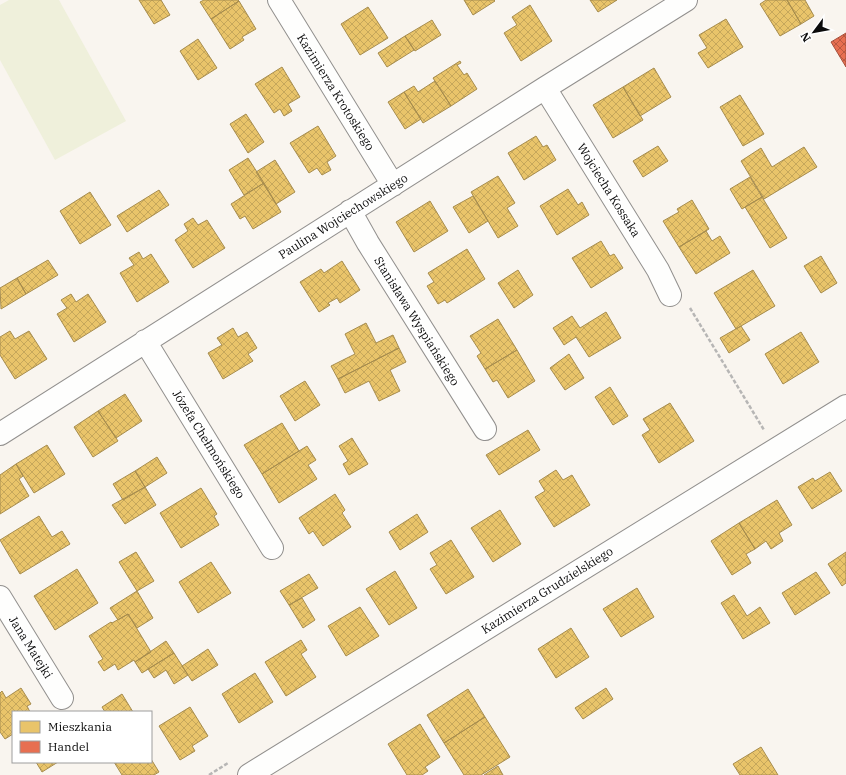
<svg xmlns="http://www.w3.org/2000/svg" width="846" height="775" font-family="'IBM Plex Serif',serif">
  <defs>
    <pattern id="homes-cross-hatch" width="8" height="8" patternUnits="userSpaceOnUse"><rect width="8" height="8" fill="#e9c46a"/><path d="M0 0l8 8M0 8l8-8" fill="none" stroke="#c6a75b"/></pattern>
    <pattern id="shops-cross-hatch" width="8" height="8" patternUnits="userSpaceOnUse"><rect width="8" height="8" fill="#e76f51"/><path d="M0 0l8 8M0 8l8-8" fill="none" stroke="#b95941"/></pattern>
  </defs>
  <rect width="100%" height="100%" fill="#f9f5ef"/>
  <path fill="#eff0db" d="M9,0H59L126,121L55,160L0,60V5Z"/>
  <path fill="url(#homes-cross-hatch)" stroke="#a68c4e" d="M139,0H161L170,15L154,24Z
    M204,0H238L239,1L211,19L200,2Z
    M464,0H494L495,1L473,15Z
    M590,0H617L598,12Z
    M766,0H787L801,24L780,36L760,4Z
    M787,0H805L814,16L801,24Z
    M239,1L256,29L242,37L244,40L230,49L211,19Z
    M530,5L552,41L521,61L504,33L517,25L512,17Z
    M368,7L388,38L360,55L341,24Z
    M726,19L743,47L708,68L698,53L707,48L699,35Z
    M432,20L441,35L415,51L405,36Z
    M405,36L414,50L387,67L378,53Z
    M198,39L217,68L198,80L180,51Z
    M460,61L461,63L457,65L464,75L467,73L477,89L451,106L433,78Z
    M282,67L300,97L288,104L292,111L284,116L280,109L274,113L255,84Z
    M654,68L671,97L640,116L623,87Z
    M435,81L451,106L423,123L404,92L414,86L418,92Z
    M623,87L643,120L613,138L593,105Z
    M404,92L421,119L405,129L388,102Z
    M740,95L764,134L743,146L720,107Z
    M246,114L264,142L248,153L230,124Z
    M318,126L336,156L327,162L331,170L322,175L317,168L309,173L290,143Z
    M536,136L543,147L547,145L556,160L524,180L508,153Z
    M658,146L668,161L643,177L633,161Z
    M804,147L817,167L764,199L741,161L761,148L772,167Z
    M248,158L264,183L244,195L229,170Z
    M275,160L295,192L276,204L256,172Z
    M498,176L515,203L507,208L518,226L498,238L471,192Z
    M750,177L762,197L742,209L730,189Z
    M264,183L281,212L253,229L245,216L240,219L231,204Z
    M568,189L578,205L582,202L589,215L557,235L540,206Z
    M159,190L169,205L127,232L117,216Z
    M90,192L111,225L80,244L60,211Z
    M473,196L488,221L469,233L453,207Z
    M762,197L787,238L770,248L745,207Z
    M692,200L709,229L679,247L663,221L679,212L677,209Z
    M430,201L448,231L414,252L396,222Z
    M193,218L198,225L207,220L225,248L193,268L175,240L188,231L184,224Z
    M706,231L712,241L720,236L730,253L696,274L679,247Z
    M601,241L610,256L614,254L623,268L591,288L572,258Z
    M467,249L485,279L447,303L445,300L438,304L427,286L434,282L428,273Z
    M139,252L143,259L151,254L169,282L137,302L120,273L134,265L129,258Z
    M821,256L837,283L821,293L804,266Z
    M48,260L58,275L26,294L17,278Z
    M342,261L360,290L340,303L337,298L328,303L330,305L319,312L300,282L321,269L324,273Z
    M518,270L533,295L514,308L498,283Z
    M753,270L775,306L736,329L714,293Z
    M17,278L26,294L1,309L0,288Z
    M71,294L76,302L88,294L106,322L74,342L57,314L67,308L61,300Z
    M606,312L621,338L589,357L576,337L564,345L553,328L572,316L580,328Z
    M498,319L517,350L485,369L477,356L481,353L470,336Z
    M366,323L376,343L393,335L399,348L338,379L331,366L355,354L345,334Z
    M741,326L750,340L729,353L720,338Z
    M233,328L238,337L247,332L257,348L248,354L253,361L223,379L208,353L222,345L217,338Z
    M10,331L15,339L29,331L47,359L15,379L0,355V337Z
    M801,332L819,362L783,384L765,354Z
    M399,348L406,362L390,370L400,391L379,401L369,381L345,393L338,379Z
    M517,350L535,381L508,398L497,380L493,382L485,369Z
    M569,354L584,378L565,390L550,368Z
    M305,381L320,405L295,421L280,396Z
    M610,387L628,416L613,425L595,397Z
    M125,394L142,421L116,438L98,411Z
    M670,403L694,441L659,463L642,435L650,430L643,419Z
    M98,411L118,441L93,457L74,427Z
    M282,423L299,451L262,474L244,445Z
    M528,430L540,450L499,475L486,455Z
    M352,438L368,464L349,475L343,464L348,461L339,446Z
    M47,445L65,474L34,493L16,464Z
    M307,446L316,460L308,465L317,479L279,503L262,474Z
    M157,457L167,473L145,487L135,471Z
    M16,464L23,476L19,479L29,496L0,514V475Z
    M556,470L563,480L572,475L590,505L554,527L535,497L545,491L539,481Z
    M135,471L145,487L123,500L113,484Z
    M830,472L842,491L812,509L798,487L813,478L815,481Z
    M145,487L156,505L125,524L112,505Z
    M201,488L217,514L214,516L219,525L181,548L160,513Z
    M335,494L345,510L342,513L351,527L323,546L313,531L309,534L299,518Z
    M777,500L792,525L779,533L783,541L771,549L766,541L755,549L739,523Z
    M500,510L521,544L493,562L471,528Z
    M417,514L428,532L400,550L389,532Z
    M39,516L52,537L62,531L70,544L20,574L0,540Z
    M739,523L755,549L746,554L751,563L732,575L711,541Z
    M451,540L474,577L446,594L430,569L437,565L430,553Z
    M136,552L154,581L137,591L119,562Z
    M846,552V583L842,586L828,564Z
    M211,562L231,593L198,613L179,582Z
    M77,569L98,603L55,630L34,596Z
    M395,571L417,608L389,625L366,589Z
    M816,572L830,593L795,615L782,593Z
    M309,574L318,588L289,605L280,591Z
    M637,588L654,617L621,637L603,609Z
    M137,591L153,618L137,628L128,614L118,620L110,608Z
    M734,595L747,616L760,607L770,623L743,639L721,603Z
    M302,598L315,620L303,628L289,605Z
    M360,607L379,636L346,656L328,626Z
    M128,614L151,652L135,662L134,660L118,670L115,664L104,671L98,662L103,659L89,636L111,622L112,623Z
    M571,628L589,657L556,678L538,649Z
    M301,640L307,650L301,654L316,677L286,696L265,662Z
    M166,641L174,653L142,673L135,662Z
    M208,649L218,665L192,681L182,666Z
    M174,653L188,675L174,684L166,670L154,678L148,669Z
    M255,673L273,702L239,723L222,694Z
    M21,688L31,704L27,706L30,712H13V734L5,739L0,732V693L2,691L6,698Z
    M606,688L613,699L583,719L575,708Z
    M468,689L485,717L444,743L427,715Z
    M122,694L133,712H105L102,707Z
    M190,707L208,736L192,746L195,751L180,760L159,726Z
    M485,717L510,757L481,775H464L444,743Z
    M420,724L440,757L425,767L428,771L422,775H407L388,744Z
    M761,747L778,775H740L733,764Z
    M151,759L159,772L154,775H122L114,762H151Z
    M36,762H58L42,772Z
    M498,766L503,775H484L487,773Z"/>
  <path fill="url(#shops-cross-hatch)" stroke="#a5513c" d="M846,33V67L831,42Z"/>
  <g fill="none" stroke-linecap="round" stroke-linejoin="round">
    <defs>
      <path id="minor" d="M279,0L393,185
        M545,88L658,270L670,295
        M350,211L368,243L485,429
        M145,341L272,548
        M0,434L545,88L686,0
        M0,597L62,698
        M249,775L846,406"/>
    </defs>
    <use href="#minor" stroke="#92908e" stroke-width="24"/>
    <path stroke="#b7b6b5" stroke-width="2.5" stroke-dasharray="4 2" stroke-linecap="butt" d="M690,308L764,430
      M209,775L228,763"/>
    <use href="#minor" stroke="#fefefd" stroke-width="22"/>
  </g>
  <g text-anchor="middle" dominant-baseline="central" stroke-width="4" stroke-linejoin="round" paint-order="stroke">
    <g font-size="12" fill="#0b0b0b" stroke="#fff">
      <text transform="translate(336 92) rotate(58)">Kazimierza Krotoskiego</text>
      <text transform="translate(609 190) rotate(58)">Wojciecha Kossaka</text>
      <text transform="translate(343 216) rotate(-32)">Paulina Wojciechowskiego</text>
      <text transform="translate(417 321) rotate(58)">Stanisława Wyspiańskiego</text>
      <text transform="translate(209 444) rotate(58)">Józefa Chełmońskiego</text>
      <text transform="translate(547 590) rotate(-32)">Kazimierza Grudzielskiego</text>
      <text transform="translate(31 647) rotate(58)">Jana Matejki</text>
    </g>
  </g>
  <rect x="12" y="711" width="140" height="52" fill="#ffffff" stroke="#9d9d9d"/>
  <rect x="20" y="721" width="20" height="12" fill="#e9c46a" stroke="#9d9d9d"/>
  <text x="48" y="731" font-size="12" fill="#0b0b0b">Mieszkania</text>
  <rect x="20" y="741" width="20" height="12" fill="#e76f51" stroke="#9d9d9d"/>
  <text x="48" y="751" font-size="12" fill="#0b0b0b">Handel</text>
  <g transform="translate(814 32) rotate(238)" stroke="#ffffff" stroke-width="3" paint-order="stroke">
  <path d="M0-3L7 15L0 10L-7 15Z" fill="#0b0b0b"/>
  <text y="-6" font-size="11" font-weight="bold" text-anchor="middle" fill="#0b0b0b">N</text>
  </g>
</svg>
